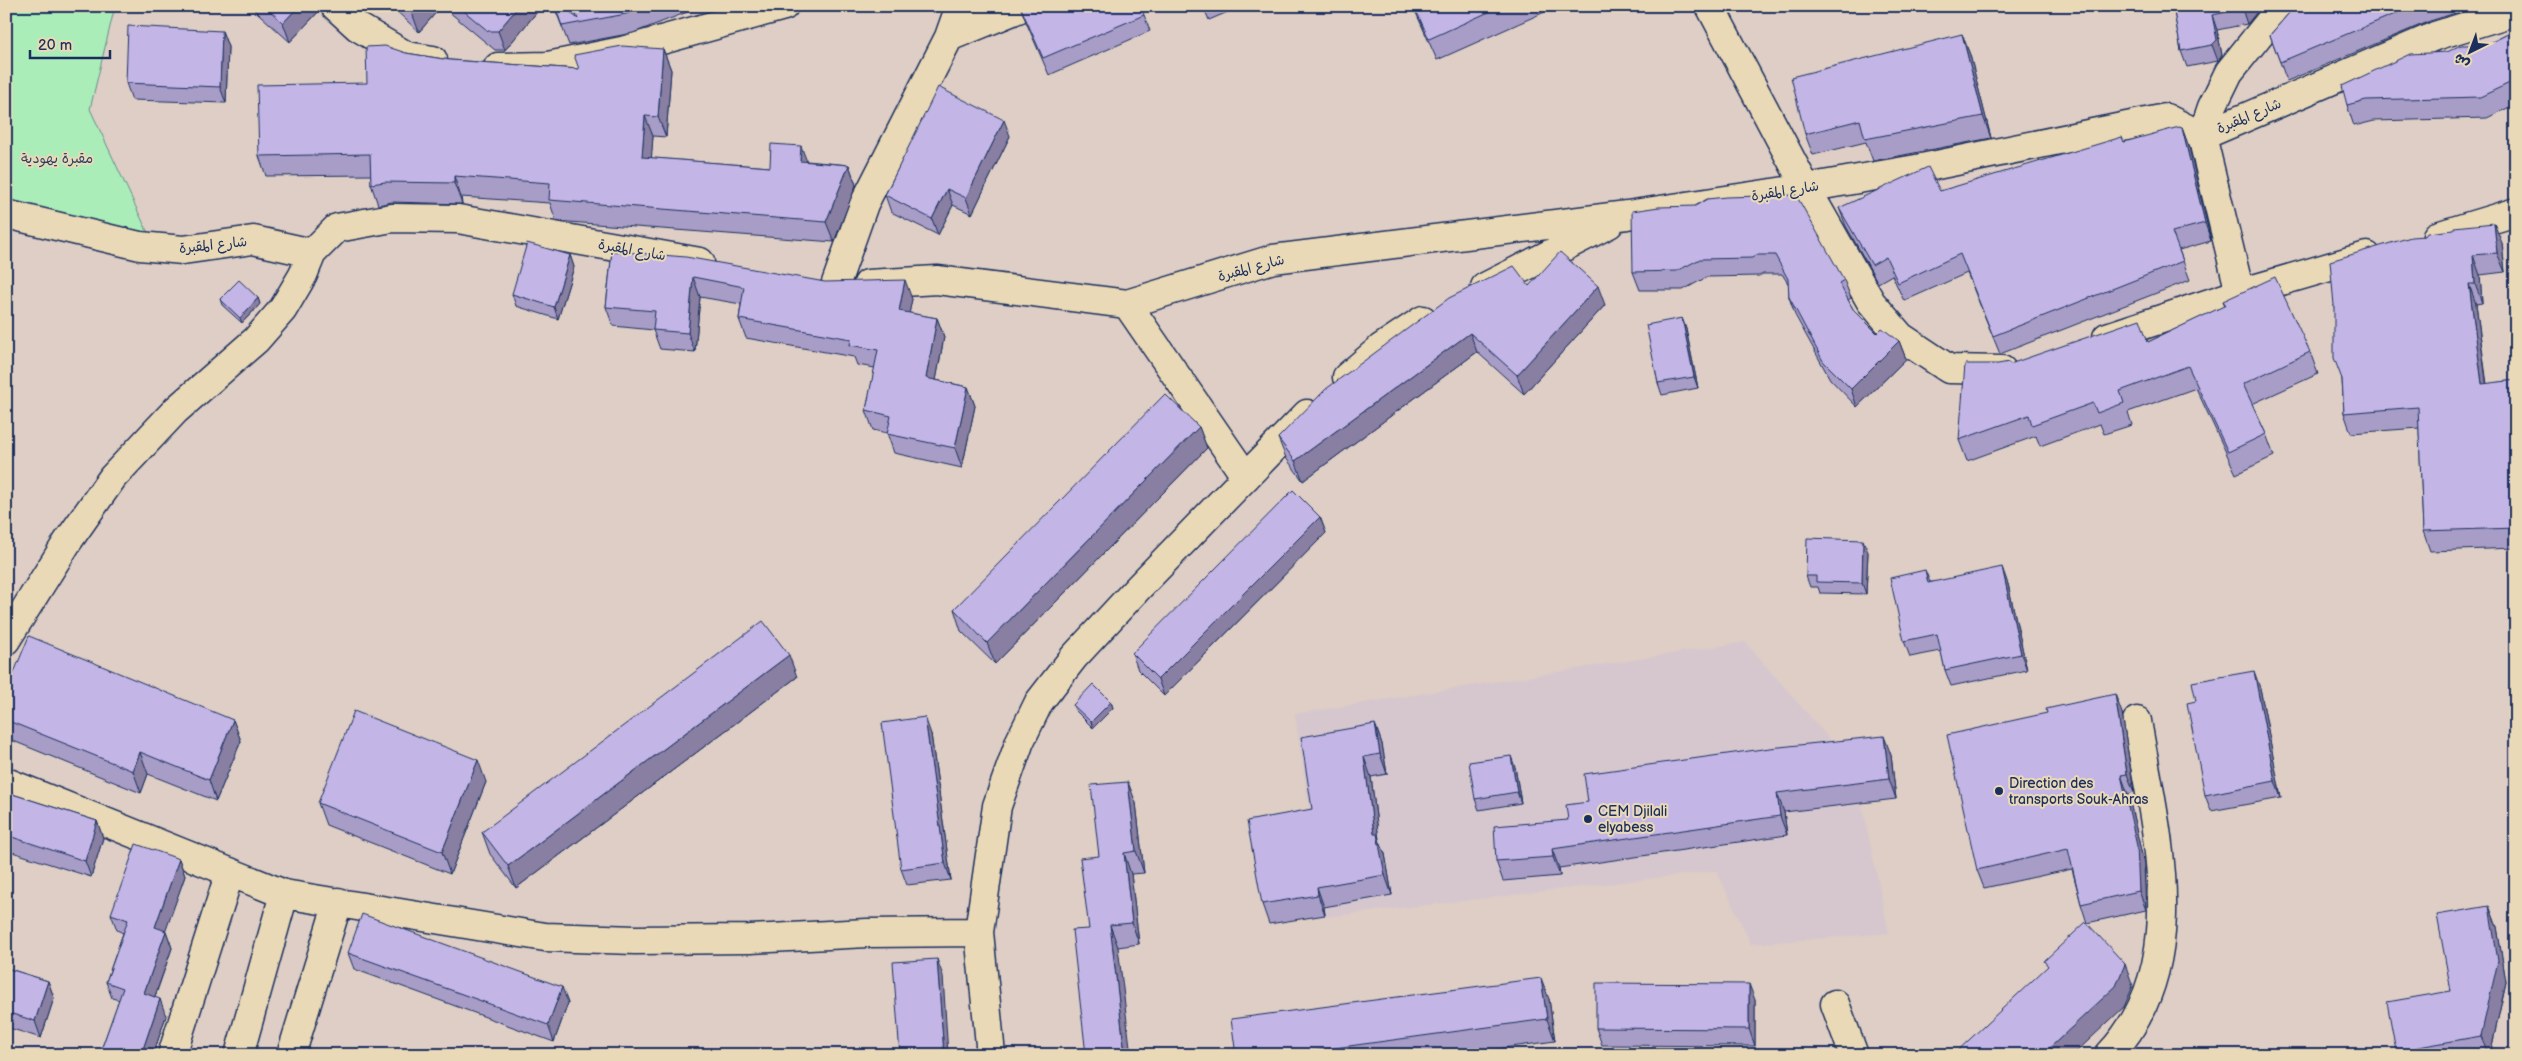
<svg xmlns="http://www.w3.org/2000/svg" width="2522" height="1061" font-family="'Balsamiq Sans','Playpen Sans Arabic',sans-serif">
  <rect width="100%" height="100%" fill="#decec5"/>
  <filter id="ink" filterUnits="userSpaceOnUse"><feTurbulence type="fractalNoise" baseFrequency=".02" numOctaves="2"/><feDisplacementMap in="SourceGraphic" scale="10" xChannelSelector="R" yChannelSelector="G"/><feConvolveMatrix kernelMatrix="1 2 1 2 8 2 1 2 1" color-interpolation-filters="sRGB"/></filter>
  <g filter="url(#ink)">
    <path fill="#d6c7cf" d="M1745,642L1854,767L1889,933L1751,944L1717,871L1325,917L1295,714Z"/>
    <path fill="#aaedb8" stroke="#628e8b" d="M6,6H115L90,109L148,233L6,199Z"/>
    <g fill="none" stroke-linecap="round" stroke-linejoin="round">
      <defs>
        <path id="minor" d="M335,6L358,27L407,56L433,60
          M1710,6L1806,188L1871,302L1901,337L1949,369L2002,370
          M949,37L1025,6
          M498,67L548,66L622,51L784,6
          M6,214L140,246L183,250L253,240L312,253L337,228L392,218L458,219L700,262
          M2437,236L2516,212
          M868,284L937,280L1127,304L1273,259L1627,215L1806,188L1922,168L2166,118L2202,136L2435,36L2516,11
          M835,286L864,204L949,37L960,6
          M1485,287L1609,224
          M2240,293L2202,136L2212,107L2229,72L2282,6
          M1127,304L1246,477
          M2107,337L2240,293L2367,256
          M1347,377L1381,348L1423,320
          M6,640L68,541L113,477L176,410L256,340L283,309L303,275L312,253
          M6,782L284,894
          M1835,1004L1854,1055
          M172,1055L230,872
          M239,1055L284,894L545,937L635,940L750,939L867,933L979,932
          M291,1055L338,902
          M991,1055L979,932L997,806L1020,741L1039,702L1074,657L1138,588L1307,414
          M2109,1055C2195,965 2155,829 2137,721"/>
      </defs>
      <use href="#minor" stroke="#1b2f5e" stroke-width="31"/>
      <use href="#minor" stroke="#ead9b6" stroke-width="28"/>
    </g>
    <path fill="#a89dc7" stroke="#1b2f5e" d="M250,6H320V10L290,42Z
      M391,6H439L440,8L419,32Z
      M446,6H542L505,50H495L448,11Z
      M554,6L574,15L569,6H703L633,33L569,45Z
      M1020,6L1144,15L1150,31L1049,75L1026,22Z
      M1203,6H1242L1209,20Z
      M1413,6H1558L1437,60Z
      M2173,6H2262L2247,24L2217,30L2222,55L2218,61L2187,67L2181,51Z
      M2295,6H2478L2430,21L2287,81L2270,35Z
      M2516,30V104L2487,118L2374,121L2354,126L2347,105L2447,52L2486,45Z
      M222,31L228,47L226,103L132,100L126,83Z
      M1962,34L1970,55L1991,138L1873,161L1866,142L1813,155L1805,134Z
      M663,49L671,70L666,137L653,136L651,158L770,167L807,161L849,165L856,185L834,242L556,221L550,203L461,197L462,204L392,202L378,205L371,184V175L266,176L259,156L367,83L406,53L450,60L579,69Z
      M2182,128L2189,147L2211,241L2179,250L2190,280L2000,354L1967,273L1904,301L1892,275L1878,283L1846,226L1839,208L1940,191Z
      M1010,136L972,214L953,205L938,235L891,212L885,195Z
      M1659,207L1844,280L1851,298L1848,300L1853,309L1877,333L1899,341L1906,359L1857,407L1830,379L1795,315L1789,297V285L1782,274H1763L1759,276L1707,277L1683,290H1640L1633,272Z
      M2502,243L2505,272L2480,275L2482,303L2476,304L2487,384L2516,380V548L2430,551L2423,531L2419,428L2351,433L2344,413L2342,380L2334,305Z
      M612,251L912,299L909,313L937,318L944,337L936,380L968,387L975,406L962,468L894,453L887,433L873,430L866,410L875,368L857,365L854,357L746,338L739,319L741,304L700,297L695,352L660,349L653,330L613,326L606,307Z
      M570,255L574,267L558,319L516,306L512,294Z
      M1529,286L1605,305L1524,394L1477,352L1303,481L1286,458L1278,438Z
      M258,298L260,304L242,323L222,305L220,299Z
      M2223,301L2310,352L2318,374L2252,404L2266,434L2274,456L2236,474L2196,388L2128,412L2132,425L2104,434L2100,424L2040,446L2036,436L1967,461L1959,440L2010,364L2148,342L2225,306Z
      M1682,318L1686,329L1698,388L1662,395L1658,383Z
      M1199,427L1207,448L995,664L961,631L954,609Z
      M1320,517L1326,533L1164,696L1138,670L1132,653Z
      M1868,552L1866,594L1820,593L1818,587H1810L1806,576Z
      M1925,570L1930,582L2008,584L2027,670L1951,686L1945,670L1941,651L1910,657L1904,641Z
      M797,677L516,888L490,854L482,832Z
      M2260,688L2281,798L2211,811L2205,795Z
      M6,692L233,720L241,741L216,801L148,774L141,793L6,738Z
      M1111,702L1113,708L1093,728L1075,710L1073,705Z
      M2122,713L2134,792L2128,794L2144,864L2146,910L2087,923L2081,904L2072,869L1984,888L1977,870Z
      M1375,724L1382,744L1387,774L1371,777L1379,840L1385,854L1392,895L1324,907L1325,915L1269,924L1262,904L1312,809Z
      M931,734L951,880L907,885L901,869Z
      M1891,755L1896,799L1784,812L1787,835L1559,868L1560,876L1503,881L1496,861L1568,820L1588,802Z
      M1515,767L1521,803L1479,810L1475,799Z
      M486,782L450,874L326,825L318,803Z
      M6,792L97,821L103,838L91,877L6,850Z
      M1136,803L1144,873L1131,874L1139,944L1118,947L1089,929L1099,856Z
      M179,859L185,876L165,931H166L172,948L155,997L166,1016L153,1055H103L101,1050L119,1000L112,998L106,982L123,933L117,930L111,914Z
      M2489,906L2497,927L2506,982L2490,1055H2397L2396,1051L2451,991Z
      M348,953L568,1003L554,1042L354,969Z
      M6,968L48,981L54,998L41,1038L6,1027Z
      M1549,999L1555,1041L1451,1055H1236Z
      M1755,1000V1046L1602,1045L1596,1028Z"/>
    <path fill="#887fa2" stroke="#1b2f5e" d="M299,6H320V10L290,42L283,23Z
      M417,6H439L440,8L419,32L412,13Z
      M519,6H542L505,50L498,31Z
      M2244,6H2262L2247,24L2242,9Z
      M2212,15L2217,30L2222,55L2218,61L2212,45Z
      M222,31L228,47L226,103L220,87Z
      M1962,34L1970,55L1991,138L1983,116Z
      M663,49L671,70L666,137L658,117Z
      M645,116L653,136L650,178L642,157Z
      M1004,120L1010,136L972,214L966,198Z
      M2182,128L2189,147L2211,241L2205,223Z
      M801,146L809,167L800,161Z
      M849,165L856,185L834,242L826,222Z
      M454,176L461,197L462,204L454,183Z
      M947,189L953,205L938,235L932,219Z
      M2494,223L2502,243L2505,272L2497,253Z
      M570,255L574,267L558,319L554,307Z
      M2473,255L2480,275L2482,303L2475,284Z
      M693,277L700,297L695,352L688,333Z
      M905,280L912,299L906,330L899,311Z
      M2469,284L2476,304L2489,404L2482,384Z
      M1598,286L1605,305L1524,394L1517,375Z
      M258,298L260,304L242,323L240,318Z
      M937,318L944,337L933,397L926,378Z
      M1682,318L1686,329L1698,388L1694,377Z
      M1470,333L1477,352L1303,481L1295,461Z
      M1899,341L1906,359L1857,407L1851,389Z
      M968,387L975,406L962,468L955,448Z
      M1199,427L1207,448L995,664L987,643Z
      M1320,517L1326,533L1164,696L1158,679Z
      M1863,540L1868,552L1866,594L1862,583Z
      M2002,567L2008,584L2027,670L2021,654Z
      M789,655L797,677L516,888L508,866Z
      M2254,671L2260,688L2281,798L2275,781Z
      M2115,694L2122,713L2134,792L2127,774Z
      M1111,702L1113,708L1093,728L1091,722Z
      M925,717L931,734L951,880L945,863Z
      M233,720L241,741L216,801L209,780Z
      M1375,724L1382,744L1387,774L1380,754Z
      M1884,736L1891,755L1896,799L1889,779Z
      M140,752L148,774L141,793L133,771Z
      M1511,756L1515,767L1521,803L1517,792Z
      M1364,757L1371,777L1379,840L1385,854L1392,895L1385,875L1374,834Z
      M478,760L486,782L450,874L442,852Z
      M2121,775L2128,794L2144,864L2146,910L2139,891Z
      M1128,782L1136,803L1144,873L1136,851Z
      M1777,793L1784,812L1787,835L1780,816Z
      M97,821L103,838L91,877L85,861Z
      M1552,849L1559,868L1560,876L1553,857Z
      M1124,853L1131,874L1139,944L1132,923Z
      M179,859L185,876L161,944L155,927Z
      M1317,887L1324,907L1325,915L1318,895Z
      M2489,906L2497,927L2506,982L2490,1055H2488L2481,1036Z
      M1110,925L1118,947L1131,1055H1125Z
      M166,931L172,948L150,1010L144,993Z
      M937,959L943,976L948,1055H944Z
      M2125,964L2133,986L2124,1007L2073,1055H2042Z
      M1541,978L1549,999L1555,1041L1547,1019Z
      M48,981L54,998L41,1038L35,1021Z
      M1749,984L1755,1000V1046L1749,1029Z
      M562,987L568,1003L554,1042L548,1025Z
      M160,999L166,1016L153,1055H141Z"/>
    <path fill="#c3b6e7" stroke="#1b2f5e" d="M265,6H299L283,23Z
      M405,6H417L412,13Z
      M458,6H519L498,31H488Z
      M555,6H563L578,19L572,6H646L626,14L562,26Z
      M1020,6H1140L1144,15L1043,58Z
      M1414,6H1502L1429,39Z
      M2173,6H2244L2242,9L2212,15L2217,40L2212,45L2181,51Z
      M2295,6H2414L2280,62L2270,35Z
      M128,26L222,31L220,87L126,83Z
      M2516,30V80L2480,97L2366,100L2347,105L2342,86L2410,54L2447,52L2462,45H2486Z
      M1962,34L1983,116L1865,139L1860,120L1805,134L1791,77Z
      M385,46L406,53L450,60L579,69L574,55L622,46L663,49L658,117L645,116L642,157L770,167L771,144L801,146L800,161L849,165L826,222L549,200L550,183L454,176V183L385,182L371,184L370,154L259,156L257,85L367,83L366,47Z
      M938,87L1004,120L966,198L947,189L932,219L885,195Z
      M2179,127L2182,128L2205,223L2172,232L2183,261L1993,336L1960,254L1898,283L1886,257L1872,265L1839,208L1928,167L1940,191L2122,137L2124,142Z
      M1796,195L1844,280L1839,283L1853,309L1877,333L1882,328L1899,341L1851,389L1823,361L1789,297L1788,279L1775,255H1756L1752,258L1700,259L1677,271L1633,272L1632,211L1659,207L1695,206L1707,199L1726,197Z
      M2494,223L2497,253L2473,255L2475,284H2469L2482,384L2516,380V528L2423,531L2418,407L2344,413L2342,379L2334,358V305L2330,261L2411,237L2425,236L2427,233L2454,230V227Z
      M527,243L570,255L554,307L512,294Z
      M612,251L686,257L825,282L905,280L899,311L937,318L926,378L968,387L955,448L887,434L891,416L866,410L878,350L850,345L851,339L739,319L744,287L693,277L688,333L653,330L655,311L606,307Z
      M1560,252L1598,286L1517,375L1470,333L1295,461L1278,438L1326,389L1449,298L1514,266L1529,286Z
      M2275,277L2310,352L2243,384L2266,434L2228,452L2188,366L2120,391L2124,403L2097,413L2093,403L2032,425L2029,415L1959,440L1965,364H1998L2009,362L2010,364L2140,319L2148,342L2226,305L2223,301Z
      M239,280L258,298L240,318L220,299Z
      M1682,318L1694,377L1658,383L1646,325Z
      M1165,394L1199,427L987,643L954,609Z
      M1293,490L1320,517L1158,679L1132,653Z
      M1807,538L1863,540L1862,583L1816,582V576H1806Z
      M2002,567L2021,654L1945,670L1937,634L1904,641L1890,578L1925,570L1928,583Z
      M763,621L789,655L508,866L482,832Z
      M29,636L233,720L209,780L140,752L133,771L6,720V692Z
      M2254,671L2275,781L2205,795L2187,703L2196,701L2192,682Z
      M1093,684L1111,702L1091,722L1073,705Z
      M2115,694L2127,774L2121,775L2137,846L2139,891L2081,904L2068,849L1977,870L1947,735L2047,713L2046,709Z
      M354,711L478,760L442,852L318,803Z
      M925,717L945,863L901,869L882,723Z
      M1375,724L1380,754L1364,757L1374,834H1377L1385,875L1317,887L1318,895L1262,904L1247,821L1312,809L1301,737Z
      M1884,736L1889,779L1777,793L1780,816L1552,849L1553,857L1496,861L1494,826L1568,820L1566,805L1588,802L1584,774L1770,748Z
      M1511,756L1517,792L1475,799L1469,762Z
      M1128,782L1136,851L1124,853L1132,923L1110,925L1125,1055H1086L1072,930L1089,929L1080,858L1099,856L1091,785Z
      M6,792L97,821L85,861L6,835Z
      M136,844L179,859L155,927L166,931L144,993L160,999L141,1055H114L101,1050L123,988L106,982L128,920L111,914Z
      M2489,906L2498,961L2481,1036L2396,1051L2387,1002L2451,991L2437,915Z
      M362,914L562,987L548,1025L348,953Z
      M2086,922L2125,964L2116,986L2042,1055H1953L2048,966L2044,961Z
      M937,959L944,1055H900L893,962Z
      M6,968L48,981L35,1021L6,1012Z
      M1541,978L1547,1019L1283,1055H1236L1231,1019Z
      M1596,983L1749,984V1029L1596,1028Z"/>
  </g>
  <g fill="#1b2f5e" stroke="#ead9b6" stroke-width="2">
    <circle cx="1999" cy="791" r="5"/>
    <circle cx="1588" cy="819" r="5"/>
  </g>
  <g text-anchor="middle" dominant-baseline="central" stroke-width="4" stroke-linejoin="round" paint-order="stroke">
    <g font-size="14" fill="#1b2f5e" stroke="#ead9b6">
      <text transform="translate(2249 116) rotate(-23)">شارع المقبرة</text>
      <text transform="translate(1785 191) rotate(-9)">شارع المقبرة</text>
      <text transform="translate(213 245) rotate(-6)">شارع المقبرة</text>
      <text transform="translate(632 250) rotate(10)">شارع المقبرة</text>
      <text transform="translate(1251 268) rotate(-15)">شارع المقبرة</text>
    </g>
    <g font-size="14" fill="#294267" stroke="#ead9b6">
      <text x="57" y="158">مقبرة يهودية</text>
    </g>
    <g font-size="14" fill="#1b2f5e" stroke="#ead9b6" text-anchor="start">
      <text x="2009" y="783">Direction des<tspan x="2009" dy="16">transports Souk-Ahras</tspan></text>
      <text x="1598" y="811">CEM Djilali<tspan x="1598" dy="16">elyabess</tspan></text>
    </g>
  </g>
  <rect width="2522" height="1061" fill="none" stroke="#ead9b6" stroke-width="25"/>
  <rect x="12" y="12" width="2497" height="1036" fill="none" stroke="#1b2f5e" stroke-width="2" filter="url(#ink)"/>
  <g transform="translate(2470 52) rotate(222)" stroke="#ead9b6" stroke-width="4" paint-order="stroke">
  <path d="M0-4L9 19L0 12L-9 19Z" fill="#1b2f5e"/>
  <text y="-8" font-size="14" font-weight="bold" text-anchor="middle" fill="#1b2f5e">ش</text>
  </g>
  <path d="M30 50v8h80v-8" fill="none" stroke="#1b2f5e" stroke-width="2.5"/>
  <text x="38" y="50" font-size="15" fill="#1b2f5e" stroke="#ead9b6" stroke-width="4" paint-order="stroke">20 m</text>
</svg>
